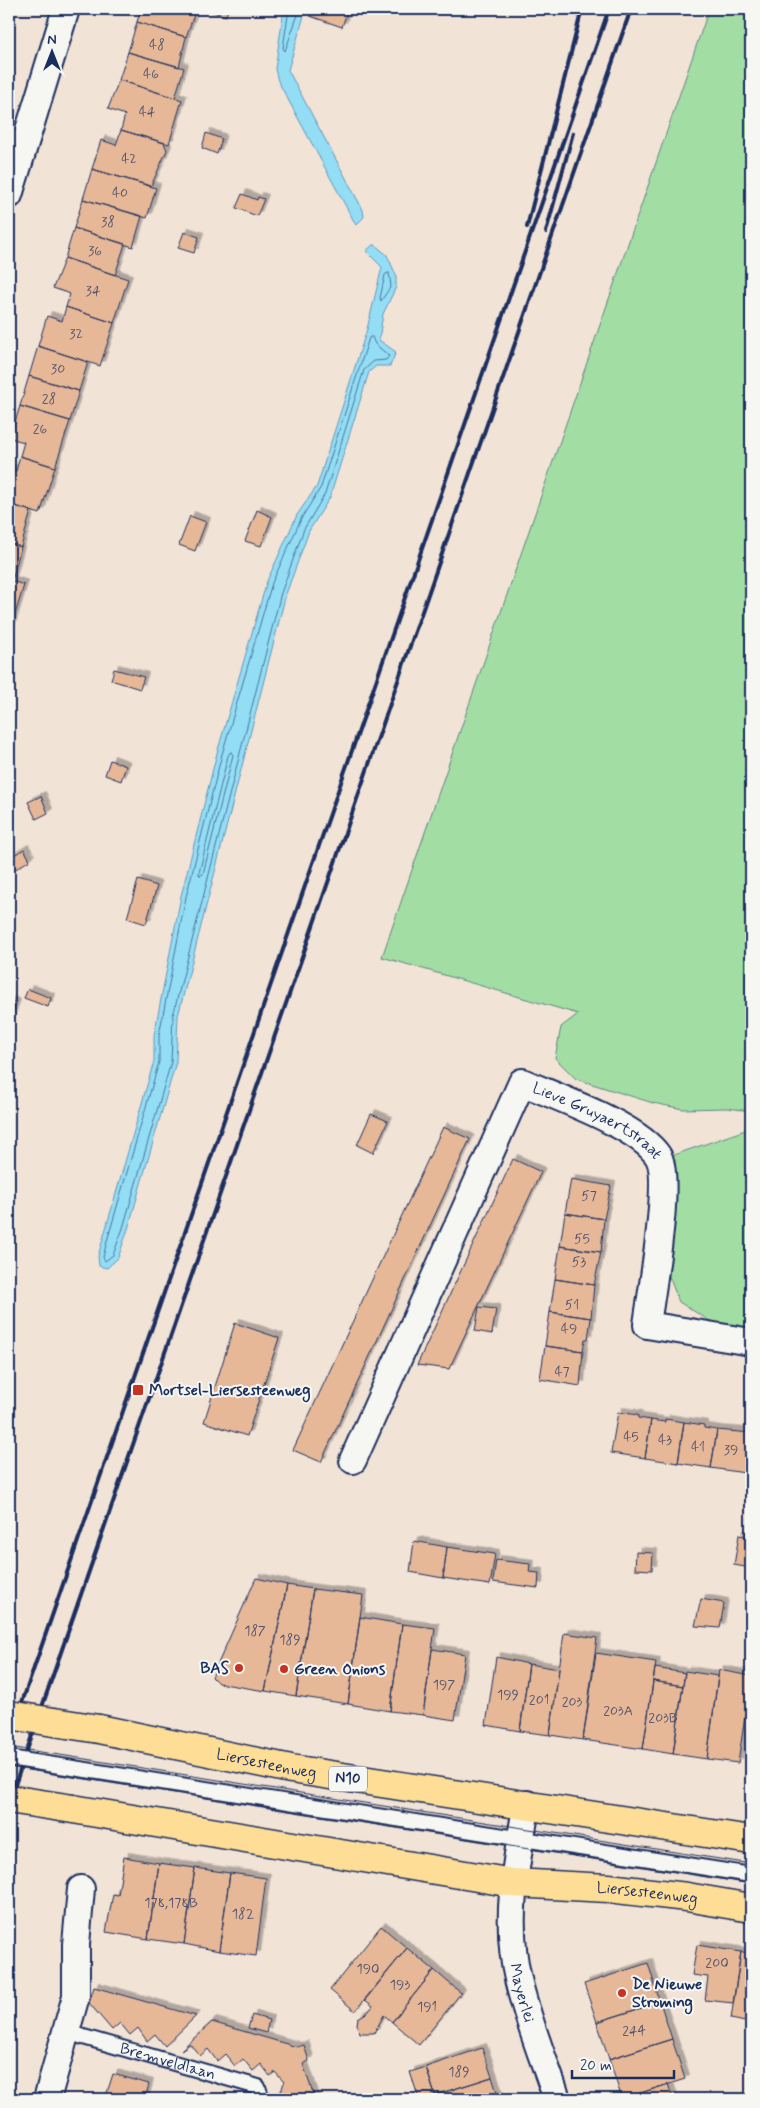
<svg xmlns="http://www.w3.org/2000/svg" width="760" height="2108" font-family="Mynerve,sans-serif">
  <defs>
    <filter id="shadow"><feDropShadow dx="4.5" dy="-4.5" stdDeviation="0" flood-color="#0004"/></filter>
  </defs>
  <rect width="100%" height="100%" fill="#f2e3d7"/>
  <filter id="ink" filterUnits="userSpaceOnUse"><feTurbulence type="fractalNoise" baseFrequency=".02" numOctaves="2"/><feDisplacementMap in="SourceGraphic" scale="10" xChannelSelector="R" yChannelSelector="G"/><feConvolveMatrix kernelMatrix="1 2 1 2 8 2 1 2 1" color-interpolation-filters="sRGB"/></filter>
  <g filter="url(#ink)">
    <path fill="#a2dda4" stroke="#5e8681" d="M709,9H751V1111L727,1108L683,1109L653,1103L576,1079L555,1058L561,1027L578,1014L382,957Z
      M751,1128V1329L713,1323L679,1302L667,1271L677,1178L671,1156Z"/>
    <path fill="#93ddf5" stroke="#6397b9" d="M284,9H306L288,70L363,210L364,217L356,225L278,81L275,69Z
      M374,244L387,255L396,275V287L383,314L379,340L396,352L390,366H376L369,372L330,497L309,531L286,594L178,1016L176,1062L128,1229L118,1258L107,1268L99,1266L98,1256L154,1061V1035L181,896L217,753L267,581L297,515L317,486L367,329L382,267L366,251Z"/>
    <g fill="none" stroke-linecap="round" stroke-linejoin="round">
      <path stroke="#4b759a" stroke-width="1" d="M289,9L283,48L285,51L300,9
        M389,273L391,286L381,301L380,298L385,275Z
        M372,337L375,344L389,356L386,360L374,361L364,370L325,494L304,529L281,593L173,1015L171,1062L123,1228L113,1255L105,1261L103,1257L107,1241L159,1062V1035L186,897L222,754L272,583L302,517L321,487L369,338Z
        M231,752L233,755L203,874L200,876L199,873L228,756Z"/>
    </g>
    <path fill="#e7b897" stroke="#1b2f5e" filter="url(#shadow)" d="M141,9H196L186,37L137,22Z
      M211,9H228L226,16L210,11Z
      M312,9H337L347,12L342,27L310,16Z
      M137,22L186,37L179,67L128,52Z
      M128,52L184,68L175,98L119,80Z
      M119,80L182,100L169,144L121,130L125,115L108,109Z
      M121,130L164,143L167,150L151,186L92,169L101,140L116,145Z
      M206,133L222,139L217,154L202,148Z
      M92,169L156,188L147,218L83,199Z
      M242,194L257,200L258,197L264,199L257,216L236,208Z
      M83,199L142,216L133,247L74,228Z
      M74,228L125,244L115,275L65,258Z
      M184,232L199,237L194,253L178,248Z
      M65,258L128,279L114,323L66,307L70,294L53,288Z
      M66,307L114,323L100,366L38,346L47,316L62,321Z
      M38,346L88,362L79,391L29,376Z
      M29,376L79,391L70,421L20,406Z
      M20,406L70,421L55,467L20,456L24,442L10,438Z
      M20,456L55,467L40,514L9,504V469L16,471Z
      M9,504L31,511L21,547L9,543Z
      M257,510L272,517L261,546L245,541Z
      M190,516L206,522L195,551L179,545Z
      M9,543L21,547L12,581L9,580Z
      M9,580L24,585L9,634Z
      M114,669L144,677L140,689L111,680Z
      M110,760L126,766L121,781L105,775Z
      M41,796L48,813L36,819L28,802Z
      M24,849L30,860L14,870L9,858Z
      M138,880L157,886L146,924L127,918Z
      M28,989L51,998L48,1007L24,998Z
      M9,1001L16,1004L9,1023Z
      M371,1114L388,1121L373,1153L357,1145Z
      M443,1127L470,1139L321,1462L293,1450Z
      M513,1159L541,1172L449,1369L417,1365Z
      M571,1179L611,1186L604,1219L565,1213Z
      M565,1213L604,1219L601,1252L560,1246Z
      M560,1246L601,1252L594,1285L555,1279Z
      M555,1279L594,1285L591,1318L550,1312Z
      M479,1307L496,1309L492,1334L475,1331Z
      M550,1312L591,1318L588,1339H585L583,1351L545,1346Z
      M235,1323L279,1338L247,1436L204,1422Z
      M545,1346L583,1351L580,1386L540,1379Z
      M618,1412L638,1415V1418L651,1420L645,1458L611,1453Z
      M665,1419L684,1422L678,1463L645,1458L651,1420L665,1422Z
      M684,1422L704,1425V1428L717,1430L711,1468L678,1463Z
      M717,1430L751,1433L745,1473L711,1468Z
      M751,1433V1474L745,1473Z
      M739,1535L751,1537V1568L734,1565Z
      M414,1541L447,1547L443,1578L410,1572Z
      M447,1547L495,1554L490,1585L443,1578Z
      M636,1552L653,1553L652,1570L635,1569Z
      M496,1560L530,1564L529,1572L539,1573L538,1588L493,1582Z
      M256,1578L287,1585L265,1691L218,1683L212,1677Z
      M287,1585L313,1589L296,1696L265,1691Z
      M313,1589L363,1595L348,1704L296,1696Z
      M701,1599L724,1603L720,1628L695,1626Z
      M360,1617L402,1624L390,1711L348,1704Z
      M402,1624L435,1628L423,1715L390,1711Z
      M564,1633L597,1638L583,1740L550,1735Z
      M432,1649L465,1654L455,1720L423,1715Z
      M596,1653L656,1662L643,1749L583,1740Z
      M496,1657L529,1664L520,1731L486,1725Z
      M529,1664L559,1669L550,1735L520,1731Z
      M655,1668L685,1673L683,1686L653,1681Z
      M719,1670L751,1676L738,1763L707,1759Z
      M685,1671L718,1676L707,1759L673,1754Z
      M653,1681L683,1686L673,1754L643,1749Z
      M124,1857L159,1863L148,1939L106,1932L113,1894L118,1895Z
      M159,1863L195,1868L184,1944L148,1939Z
      M195,1868L230,1873L219,1951L184,1944Z
      M230,1873L266,1878L256,1956L219,1951Z
      M381,1926L407,1948L355,2011L330,1990Z
      M697,1945L741,1952L733,2003L705,2000L708,1977L692,1975Z
      M407,1948L434,1970L392,2022L384,2015L374,2033H360L357,2024L358,2018L368,2012L373,2006L365,2000Z
      M741,1952L751,1953V2017L746,2016L745,2022L731,2019Z
      M648,1963L660,2002L597,2022L584,1984Z
      M434,1970L461,1993L419,2045L392,2022Z
      M94,1987L196,2016L165,2046L155,2034L147,2041L138,2028L130,2035L120,2023L112,2030L89,2003Z
      M660,2002L672,2039L609,2059L597,2022Z
      M252,2015L269,2020L266,2033L248,2028Z
      M212,2022L297,2047L304,2045L309,2061L303,2064L315,2099H287L275,2095L280,2096L284,2082L275,2072L270,2076L261,2064L253,2071L243,2059L235,2066L225,2054L217,2061L208,2049L200,2056L190,2044L181,2050Z
      M672,2039L685,2079L622,2099L609,2059Z
      M482,2048L492,2077L435,2095L426,2067Z
      M426,2067L435,2095L419,2099L410,2072Z
      M113,2074L149,2084L145,2099H105Z
      M492,2077L499,2099H436L435,2095Z
      M668,2084L673,2099H622Z"/>
    <g fill="none" stroke-linecap="round" stroke-linejoin="round">
      <defs>
        <g id="lane">
          <path d="M86,1770L751,1875"/>
          <path id="s1" d="M66,2032L258,2087L262,2099"/>
        </g>
        <g id="street">
          <path d="M9,195L66,9"/>
          <path id="s2" d="M353,1460L522,1082C556,1097 639,1126 658,1156C672,1178 651,1294 647,1325L751,1342"/>
          <path id="s3" d="M527,1804C516,1862 504,1920 518,1979C527,2019 544,2060 557,2099"/>
          <path d="M47,2099L76,1996V1944L81,1889"/>
        </g>
        <g id="primary">
          <path id="s4" d="M99,1729L291,1769L751,1840"/>
          <path id="s5" d="M73,1809L513,1883L608,1888L687,1897L751,1908"/>
        </g>
      </defs>
      <use href="#lane" stroke="#1b2f5e" stroke-width="18"/>
      <use href="#street" stroke="#1b2f5e" stroke-width="30"/>
      <use href="#primary" stroke="#1b2f5e" stroke-width="31"/>
      <use href="#lane" stroke="#f6f6f2" stroke-width="14"/>
      <use href="#street" stroke="#f6f6f2" stroke-width="26"/>
      <use href="#primary" stroke="#fedd96" stroke-width="28"/>
      <path stroke="#1b2f5e" stroke-width="1" d="M9,1747L751,1864
        M9,1767L751,1884"/>
      <path stroke="#1b2f5e" stroke-width="4" d="M527,227L582,9
        M546,232L573,133
        M9,1740L609,9
        M9,1802L631,9"/>
      <defs>
        <path id="lane-bridge" d="M9,1758L86,1770"/>
        <path id="primary-bridge" d="M9,1715L99,1729
          M9,1799L73,1809"/>
      </defs>
      <use href="#lane-bridge" stroke="#1b2f5e" stroke-width="18" stroke-linecap="butt"/>
      <use href="#primary-bridge" stroke="#1b2f5e" stroke-width="31" stroke-linecap="butt"/>
      <use href="#lane-bridge" stroke="#f6f6f2" stroke-width="14"/>
      <use href="#primary-bridge" stroke="#fedd96" stroke-width="28"/>
    </g>
  </g>
  <g fill="#c8321e" stroke="#f6f6f2" stroke-width="2">
    <rect x="132" y="1384" width="12" height="12" rx="2.5"/>
    <circle cx="239" cy="1668" r="5"/>
    <circle cx="284" cy="1669" r="5"/>
    <circle cx="622" cy="1993" r="5"/>
  </g>
  <g text-anchor="middle" dominant-baseline="central" stroke-width="4" stroke-linejoin="round" paint-order="stroke">
    <g font-size="14" fill="#4e516c">
      <text x="157" y="45">48</text>
      <text x="151" y="74">46</text>
      <text x="147" y="112">44</text>
      <text x="129" y="159">42</text>
      <text x="120" y="193">40</text>
      <text x="108" y="222">38</text>
      <text x="95" y="251">36</text>
      <text x="93" y="291">34</text>
      <text x="76" y="334">32</text>
      <text x="58" y="369">30</text>
      <text x="49" y="399">28</text>
      <text x="40" y="429">26</text>
      <text x="589" y="1196">57</text>
      <text x="582" y="1239">55</text>
      <text x="579" y="1262">53</text>
      <text x="572" y="1305">51</text>
      <text x="569" y="1329">49</text>
      <text x="562" y="1372">47</text>
      <text x="631" y="1437">45</text>
      <text x="665" y="1440">43</text>
      <text x="698" y="1447">41</text>
      <text x="731" y="1450">39</text>
      <text x="255" y="1631">187</text>
      <text x="290" y="1640">189</text>
      <text x="444" y="1685">197</text>
      <text x="508" y="1695">199</text>
      <text x="539" y="1700">201</text>
      <text x="572" y="1702">203</text>
      <text x="618" y="1711">203A</text>
      <text x="663" y="1718">203B</text>
      <text x="171" y="1903">178,178B</text>
      <text x="243" y="1914">182</text>
      <text x="717" y="1963">200</text>
      <text x="368" y="1969">190</text>
      <text x="400" y="1985">193</text>
      <text x="427" y="2007">191</text>
      <text x="634" y="2031">244</text>
      <text x="459" y="2072">189</text>
    </g>
    <rect fill="#f6f6f2" stroke="#5d6b8a" stroke-width="1" x="329" y="1766.5" width="38" height="25" rx="4"/>
    <g font-size="15" font-weight="bold" fill="#1b2f5e">
      <text x="348" y="1779">N10</text>
    </g>
    <g font-size="16" fill="#1b2f5e" stroke="#f6f6f2">
      <text stroke="none"><textPath href="#s2" startOffset="499">Lieve Gruyaertstraat</textPath></text>
      <text stroke="none"><textPath href="#s4" startOffset="171">Liersesteenweg</textPath></text>
      <text stroke="none"><textPath href="#s5" startOffset="581">Liersesteenweg</textPath></text>
      <text stroke="none"><textPath href="#s3" startOffset="191">Mayerlei</textPath></text>
      <text stroke="none"><textPath href="#s1" startOffset="106">Bremveldlaan</textPath></text>
    </g>
    <g font-size="16" font-weight="bold" fill="#1b2f5e" stroke="#f6f6f2" text-anchor="start">
      <text x="149" y="1390">Mortsel-Liersesteenweg</text>
      <text x="229" y="1668" text-anchor="end">BAS</text>
      <text x="294" y="1669">Green Onions</text>
      <text x="632" y="1984">De Nieuwe<tspan x="632" dy="18">Stroming</tspan></text>
    </g>
  </g>
  <rect width="760" height="2108" fill="none" stroke="#f6f6f2" stroke-width="30"/>
  <rect x="15" y="15" width="730" height="2078" fill="none" stroke="#1b2f5e" stroke-width="2" filter="url(#ink)"/>
  <g transform="translate(52 52)" stroke="#f6f6f2" stroke-width="4" paint-order="stroke">
  <path d="M0-4L9 19L0 12L-9 19Z" fill="#1b2f5e"/>
  <text y="-8" font-size="14" font-weight="bold" text-anchor="middle" fill="#1b2f5e">N</text>
  </g>
  <path d="M572 2070v8h102v-8" fill="none" stroke="#1b2f5e" stroke-width="2.5"/>
  <text x="580" y="2070" font-size="15" fill="#1b2f5e" stroke="#f6f6f2" stroke-width="4" paint-order="stroke">20 m</text>
</svg>
